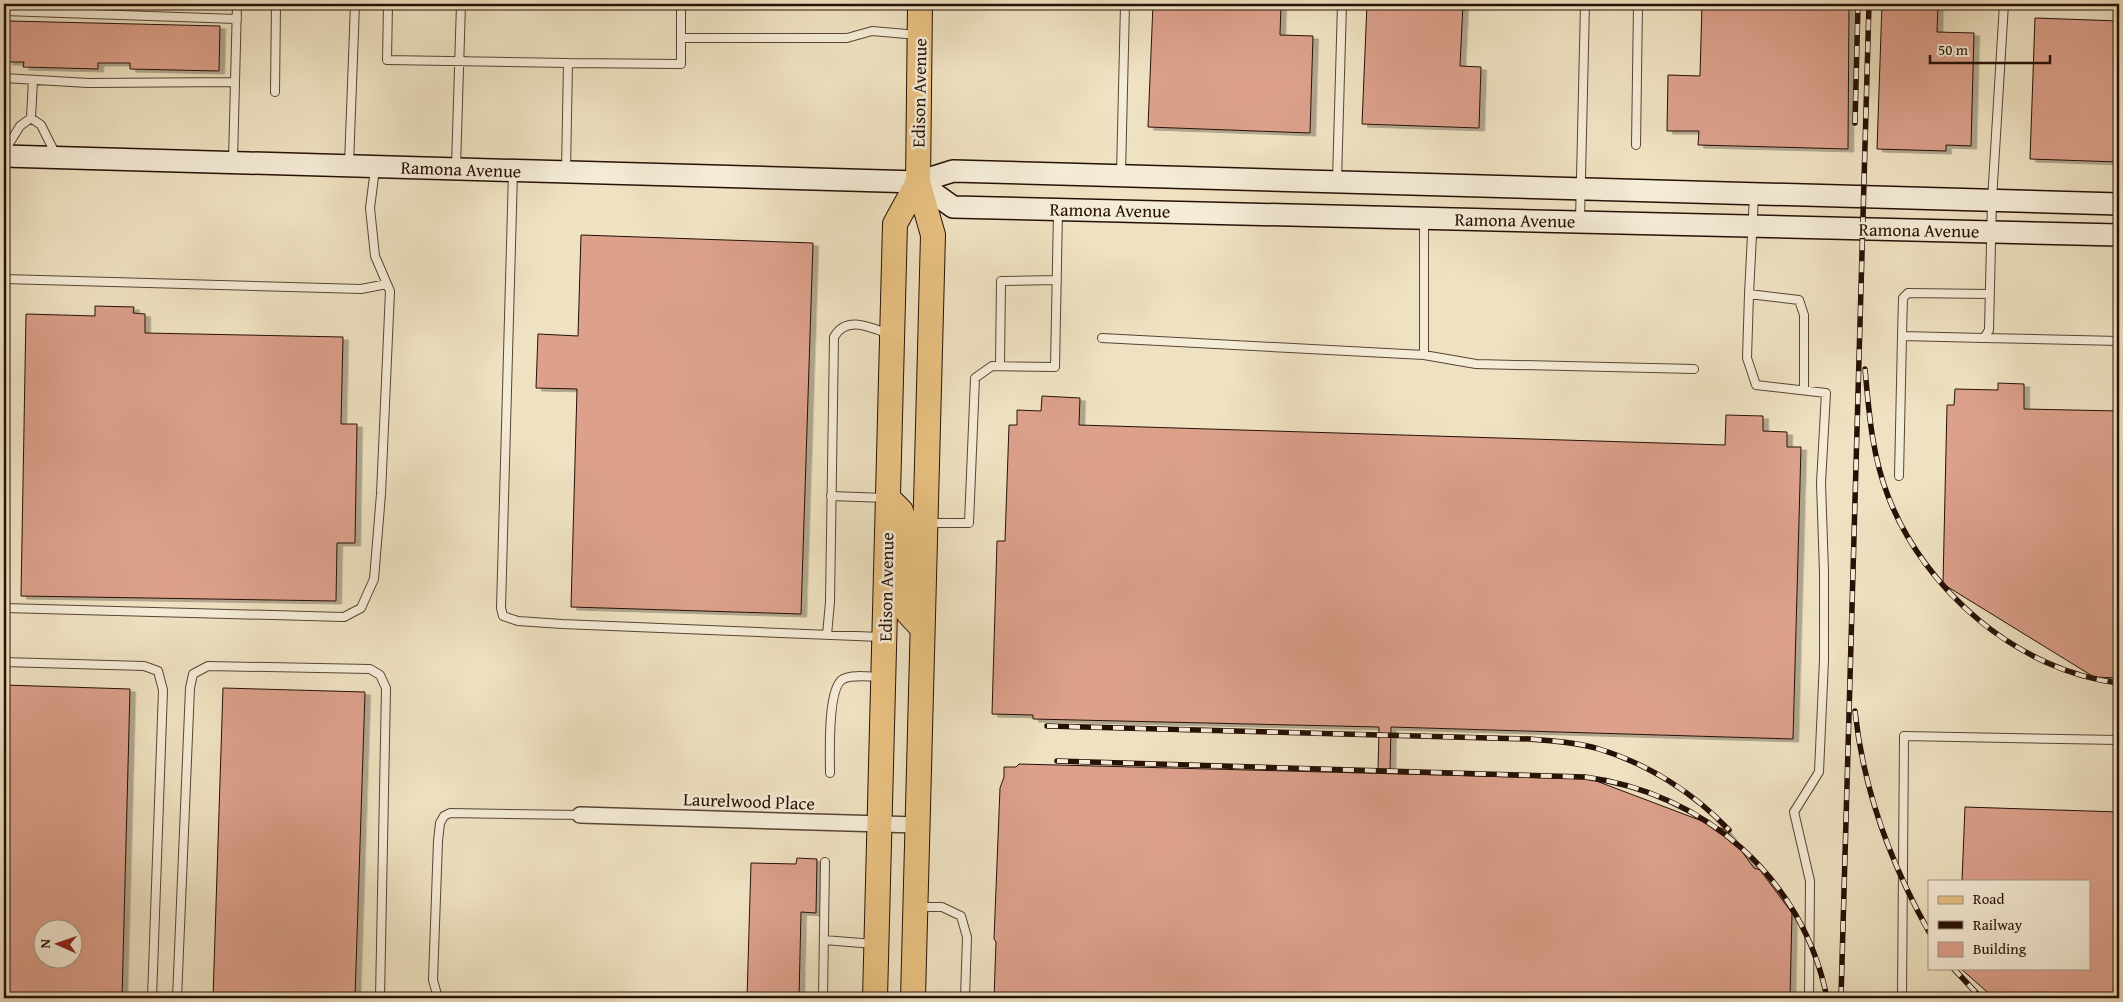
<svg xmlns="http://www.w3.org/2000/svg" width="2123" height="1002" font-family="'Gentium Book Plus',serif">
  <defs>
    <filter id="shadow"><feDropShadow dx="5.5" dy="3" stdDeviation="0" flood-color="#0004"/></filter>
  </defs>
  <rect width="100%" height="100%" fill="#efe2c2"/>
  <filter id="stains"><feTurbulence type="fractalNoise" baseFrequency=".004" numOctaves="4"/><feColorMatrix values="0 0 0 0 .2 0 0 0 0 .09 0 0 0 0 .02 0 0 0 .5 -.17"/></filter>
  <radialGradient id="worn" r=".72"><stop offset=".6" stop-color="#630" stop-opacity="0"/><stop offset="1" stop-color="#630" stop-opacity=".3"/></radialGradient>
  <path fill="#dca08b" stroke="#261006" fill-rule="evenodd" filter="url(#shadow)" d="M1153,4H1281L1280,35L1313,36L1310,133L1148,127Z
    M1367,4H1463L1460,66L1481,67L1479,128L1362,124Z
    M1702,4H1849L1848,149L1698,145L1699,131H1667L1668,75L1700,76Z
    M1882,4H1938L1937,32L1974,33L1971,146L1946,145V151L1877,149Z
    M2035,18L2119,21V162L2030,159Z
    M8,21L220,26L219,71L130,69V63H98V69L23,67L24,62H7Z
    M581,235L813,243L801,614L571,607L577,389L536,388L538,334L578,336Z
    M95,306L134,307L133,313L145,314V333L343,337L341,424H357L355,543H337L336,601L21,596L26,314L95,316Z
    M1998,383L2024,384V409L2119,411V678L2094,677L1943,584L1947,405H1954L1955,389L1998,390Z
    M1042,396L1080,398L1079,425L1725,445L1726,415L1763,416V431L1787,432V447H1801L1793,739L1391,727L1390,773H1378L1379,727L1033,719V715L992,714L997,541H1005L1009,425H1017V410L1041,411Z
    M4,685L130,689L122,998H4ZM42,930H72V960H42Z
    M223,688L365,692L355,998H213Z
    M1019,764L1591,779L1726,830L1754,868L1760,870L1792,913L1790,998H994L996,942L994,939L1000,788L1004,777V767H1016Z
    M1965,807L2119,812V998H1994L1960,968H2089V881H1962Z
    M797,858L817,859L816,913L801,912L799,998H747L751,863L796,864Z"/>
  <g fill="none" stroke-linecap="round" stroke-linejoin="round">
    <defs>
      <path id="lane" d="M388,4L387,60L568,63
        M4,11L237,19
        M681,38H847L872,31L918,35
        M4,78L88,83L235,82
        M275,92L276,4
        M31,118L33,80
        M1636,145L1638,4
        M4,152L20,126L31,118L41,125L56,155
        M233,160L237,4
        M349,164L355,4
        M456,166L461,4
        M566,170L568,63L681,64V4
        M513,172L501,608L503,616L518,621L562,624L881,637
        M1121,174L1125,4
        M1337,180L1342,4
        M1580,220L1585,4
        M4,279L361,289L387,284
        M1749,294L1754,196
        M1902,336L1903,298L1908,293L1990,294
        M1102,338L1424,355L1476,364L1694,369
        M1984,338L2119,341
        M1424,355V220
        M1000,366L1001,281L1057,280
        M1804,390V315L1799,300L1749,294L1747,358L1756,385L1826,393L1821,483L1824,572V660L1819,772L1794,812L1810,881L1809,998
        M1899,476L1902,336L1984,338L1989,330L1992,200L2004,4
        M831,496L886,498
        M927,523H969L975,378L992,366L1055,367L1058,211
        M4,608L344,617L361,608L374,579L381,494L390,291L375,256L370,208L375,169
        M827,635L830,602L834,337C846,315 870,327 889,334
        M4,662L144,666L158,671L163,690L152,998
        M830,773C830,755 827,688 843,679C853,674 870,677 881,677
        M918,907H942L961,916L967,937L965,998
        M824,940L874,944
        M177,998L190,688L193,674L208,666L370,669L380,675L386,688L380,998
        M438,998L433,980L438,841L440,823L444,816L450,813L580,815
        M823,998L825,862
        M1902,998L1904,736L2119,740"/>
      <path id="street" d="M580,815L917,825"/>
      <path id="secondary" d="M4,156L918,182L953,171L2119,204
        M918,182L953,207L2119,235"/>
      <path id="primary" d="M888,498L901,511L904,521L903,604L908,613L922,628
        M875,998L895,224L918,182
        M913,998L933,235L918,182L920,4"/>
    </defs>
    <use href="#lane" stroke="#584435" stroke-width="10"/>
    <use href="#street" stroke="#584435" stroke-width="18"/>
    <use href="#secondary" stroke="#261006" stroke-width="24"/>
    <use href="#primary" stroke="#261006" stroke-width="26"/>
    <use href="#lane" stroke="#f5ecd7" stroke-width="8"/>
    <use href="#street" stroke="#f5ecd7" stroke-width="15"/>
    <use href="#secondary" stroke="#f5ecd7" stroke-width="21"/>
    <use href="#primary" stroke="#e8c181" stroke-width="24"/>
    <defs>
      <path id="rail" d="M1855,123L1858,4
        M1865,369C1869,413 1872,455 1888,496C1924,590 2018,671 2119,683
        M1855,711C1863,788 1891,864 1929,932
        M1047,726L1530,739C1552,741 1577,742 1599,749C1648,764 1694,793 1729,830
        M1057,761L1585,777C1705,793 1803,878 1827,998
        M1953,968L1981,998
        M1841,998L1869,4"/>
    </defs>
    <use href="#rail" stroke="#261006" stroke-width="5.5"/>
    <use href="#rail" stroke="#f5ecd7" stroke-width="4" stroke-dasharray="11" stroke-linecap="butt"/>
  </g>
  <g text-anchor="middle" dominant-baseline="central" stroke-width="5" stroke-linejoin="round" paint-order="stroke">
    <g font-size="18" fill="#261006" stroke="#f5ecd7">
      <text transform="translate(919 93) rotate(-89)">Edison Avenue</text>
      <text transform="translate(461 169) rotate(2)">Ramona Avenue</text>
      <text transform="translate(1110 210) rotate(1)">Ramona Avenue</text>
      <text transform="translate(1515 220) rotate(1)">Ramona Avenue</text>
      <text transform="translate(1919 230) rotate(1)">Ramona Avenue</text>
      <text transform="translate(886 587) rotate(-89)">Edison Avenue</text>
      <text transform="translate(749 801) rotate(2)">Laurelwood Place</text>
    </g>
  </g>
  <rect width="2123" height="1002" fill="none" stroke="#efe2c2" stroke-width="20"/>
  <rect x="5" y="5" width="2113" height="992" fill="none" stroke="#261006" stroke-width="2.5"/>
  <rect x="10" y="10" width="2103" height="982" fill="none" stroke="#261006"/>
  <rect x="1928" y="880" width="162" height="90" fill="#f5ecd7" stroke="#a29483"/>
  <rect x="1938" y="896" width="25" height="8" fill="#e8c181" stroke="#a29483"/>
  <text x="1973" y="904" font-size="15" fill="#261006">Road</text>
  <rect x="1938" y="921" width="25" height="8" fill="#261006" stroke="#a29483"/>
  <text x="1973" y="930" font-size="15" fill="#261006">Railway</text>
  <rect x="1938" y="942" width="25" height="15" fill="#dca08b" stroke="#a29483"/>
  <text x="1973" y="954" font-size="15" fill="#261006">Building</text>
  <g transform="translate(58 944) rotate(272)"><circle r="24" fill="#f5ecd7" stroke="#a29483"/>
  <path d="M0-4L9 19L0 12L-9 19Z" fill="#8f2418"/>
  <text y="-8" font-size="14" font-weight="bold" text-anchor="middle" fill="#261006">N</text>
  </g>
  <path d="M1930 55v8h120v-8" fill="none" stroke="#261006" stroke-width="2.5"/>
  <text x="1938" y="55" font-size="15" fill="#261006" stroke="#f5ecd7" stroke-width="4" paint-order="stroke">50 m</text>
  <rect width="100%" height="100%" filter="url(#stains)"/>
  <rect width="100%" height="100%" fill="url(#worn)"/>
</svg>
